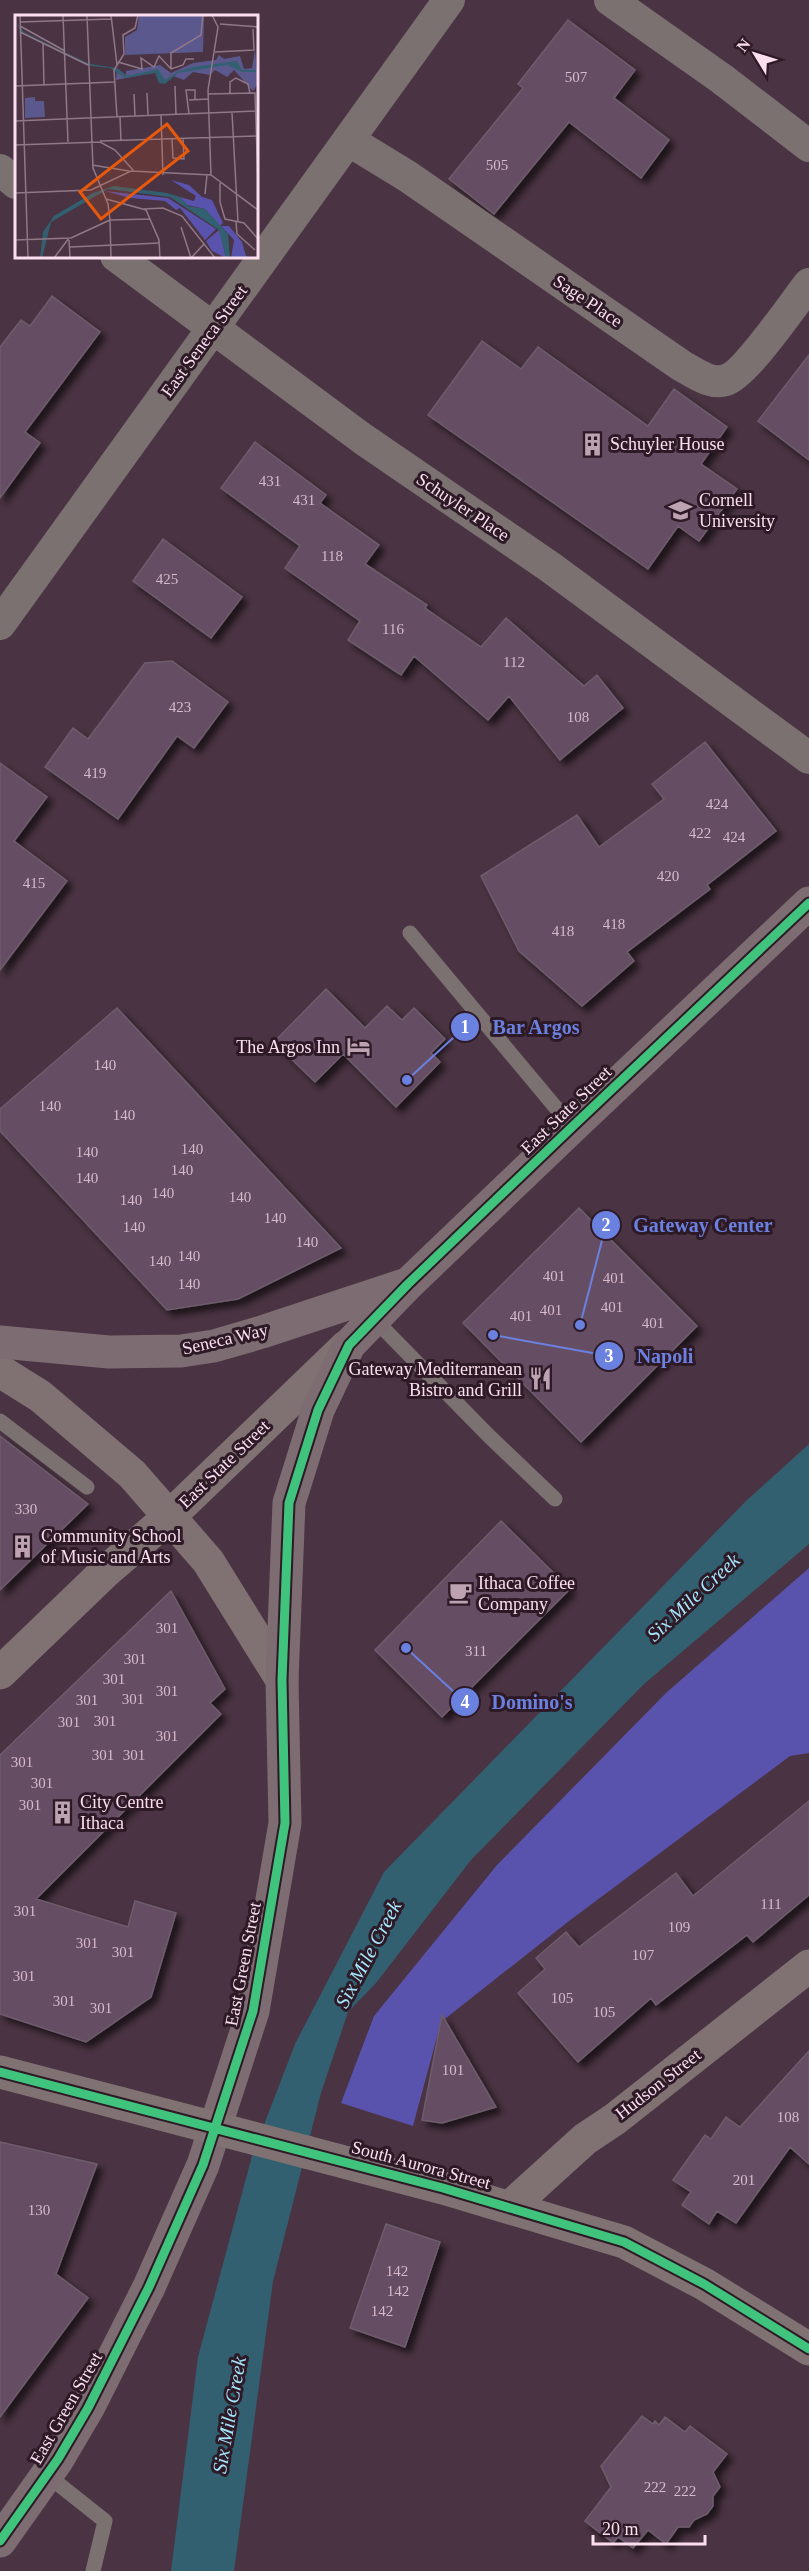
<svg xmlns="http://www.w3.org/2000/svg" width="809" height="2571" font-family="Georgia,serif">
  <defs>
    <filter id="shadow"><feDropShadow dx="5.5" dy="5.5" stdDeviation="3" flood-color="#0009"/></filter>
  </defs>
  <rect width="100%" height="100%" fill="#4a3342"/>
  <path fill="#5a53ad" d="M809,1568V1753L790,1756L569,1921L441,2022L413,2126L341,2103L374,2016L497,1865L666,1693Z"/>
  <path fill="#336070" d="M809,1444V1544L644,1684L471,1860L376,1983L348,2012L321,2093L273,2281L234,2571H171L198,2357L252,2156L295,2044L384,1872L746,1501Z"/>
  <path fill="#654d63" stroke="#6e5d6c" stroke-width="1.5" filter="url(#shadow)" d="M568,20L635,70L614,98L669,140L641,178L569,122L494,214L449,179L523,88L518,84Z
    M52,296L100,332L25,432L40,443L0,498V347L21,320L30,326Z
    M482,341L521,369L538,347L648,426L674,389L727,427L701,464L737,489L699,541L678,526L648,569L428,415Z
    M809,355V460L758,421Z
    M255,442L326,495L320,503L379,545L365,564L427,605L425,608L481,647L506,618L584,686L597,675L623,708L560,760L509,696L488,720L414,656L401,675L348,640L360,621L285,568L300,546L221,488Z
    M163,539L242,597L211,638L133,581Z
    M172,661L228,702L194,748L177,736L118,819L45,767L73,728L88,739L145,663Z
    M705,742L776,831L707,885L710,889L627,952L634,961L582,1006L519,951L481,876L577,815L599,847L664,799L652,784Z
    M0,763L47,797L14,841L67,881L0,970Z
    M326,989L365,1028L387,1006L402,1020L414,1008L445,1039L431,1053L440,1062L396,1107L343,1054L315,1082L274,1042Z
    M117,1008L341,1248L238,1299L167,1310L0,1131V1109Z
    M579,1208L697,1326L581,1442L463,1323Z
    M0,1436L88,1504L0,1590Z
    M501,1521L570,1589L442,1717L375,1650Z
    M171,1591L225,1689L210,1703L221,1714L36,1899L128,1927L135,1901L176,1913L151,1997L86,2042L0,2014V1755Z
    M809,1801V1895L753,1942L747,1935L656,2005L651,1998L578,2062L518,1993L545,1969L536,1958L566,1932L579,1947L676,1873L693,1896Z
    M442,2015L496,2107L442,2123L422,2120Z
    M809,2051V2164L790,2147L736,2223L717,2211L709,2224L682,2205L691,2192L673,2180L705,2135L711,2139L726,2117L740,2127Z
    M0,2142L97,2164L56,2274L88,2298L0,2417Z
    M386,2224L440,2242L405,2347L350,2328Z
    M642,2416L653,2424L655,2421L659,2425L665,2417L685,2432L690,2426L727,2454L713,2472L720,2487L713,2496V2506L707,2514L694,2520L689,2527H678L666,2544L648,2530L633,2548L618,2537L613,2543L585,2521L611,2487L601,2466Z"/>
  <g fill="none" stroke-linecap="round" stroke-linejoin="round">
    <path stroke="#7b7171" stroke-width="15" d="M410,933L572,1127
      M374,1319L489,1436L555,1499
      M0,1421L87,1487
      M47,2475L105,2521L93,2571"/>
    <path stroke="#7b7171" stroke-width="32" d="M610,0L722,79L809,146
      M348,140L407,176L682,366C695,373 710,385 726,380C745,375 794,303 809,284
      M0,170L16,183
      M116,256L363,439L550,567L809,758
      M0,624L449,0"/>
    <path stroke="#807273" stroke-width="33" d="M0,1371L40,1396L132,1474L208,1561L282,1680
      M0,1673L104,1573L169,1517L347,1346
      M0,2072L119,2103
      M306,2152L443,2188L624,2242L704,2284L809,2349
      M510,2207L585,2139L615,2119L809,1966"/>
    <path stroke="#7d6c71" stroke-width="33" d="M0,1342L109,1352L181,1351L214,1346L262,1332L404,1285
      M0,2541L58,2459L88,2408L149,2287L203,2165L253,2011L285,1823L282,1680L289,1503L318,1410L349,1345L408,1284L572,1127L809,903"/>
    <path stroke="#807273" stroke-width="33" d="M119,2103L306,2152"/>
    <defs>
      <path id="cycleway" d="M0,2072L443,2188L624,2242L704,2284L809,2349
        M0,2541L58,2459L88,2408L149,2287L203,2165L253,2011L285,1823L282,1680L289,1503L318,1410L349,1345L408,1284L572,1127L809,903"/>
    </defs>
    <use href="#cycleway" stroke="#2d1a26" stroke-width="13"/>
    <use href="#cycleway" stroke="#40c37c" stroke-width="9"/>
  </g>
  <defs>
    <symbol id="building-bare" viewBox="-9 -9 18 18"><path d="M-4-6H4V6H1V3H-1V6H-4ZM-2.5-4.3h1.7v1.8h-1.7ZM.8-4.3h1.7v1.8H.8ZM-2.5-1h1.7V.8h-1.7ZM.8-1h1.7V.8H.8Z" fill="#bda3b2" stroke="#2d1a26" stroke-width="2.5" paint-order="stroke"/></symbol>
    <symbol id="university-bare" viewBox="-9 -9 18 18"><path d="M0-5L7-2L0 1L-7-2ZM-4 1L0 2.5L4 1V4Q0 6-4 4Z" fill="#bda3b2" stroke="#2d1a26" stroke-width="2.5" paint-order="stroke"/></symbol>
    <symbol id="hotel-bare" viewBox="-9 -9 18 18"><path d="M-6-4.5h1.5V1H6V5H4.5V3h-9V5H-6ZM-4 0a1.8 1.8 0 1 1 3.6 0ZM.5 0V-2.5h3Q6-2.5 6 0Z" fill="#bda3b2" stroke="#2d1a26" stroke-width="2.5" paint-order="stroke"/></symbol>
    <symbol id="restaurant-bare" viewBox="-9 -9 18 18"><path d="M-5-6h1v4h1v-4h1v4h1v-4h1v5L-1.5 .5V6h-2V.5L-5-1ZM5-6V6H3V1.5H1.5Q1.5-4 5-6Z" fill="#bda3b2" stroke="#2d1a26" stroke-width="2.5" paint-order="stroke"/></symbol>
    <symbol id="cafe-bare" viewBox="-9 -9 18 18"><path d="M-5.5-4.5H6V0H3Q3 3.5 0 3.5H-2.5Q-5.5 3.5-5.5 0ZM3-3.2v2h1.7v-2ZM-6 4.5H4V6H-6Z" fill="#bda3b2" stroke="#2d1a26" stroke-width="2.5" paint-order="stroke"/></symbol>
  </defs>
  <g fill-rule="evenodd">
    <use href="#building-bare" x="576" y="428" width="33" height="33"/>
    <use href="#university-bare" x="664" y="494" width="33" height="33"/>
    <use href="#hotel-bare" x="342" y="1030" width="33" height="33"/>
    <use href="#restaurant-bare" x="524" y="1362" width="33" height="33"/>
    <use href="#building-bare" x="6" y="1530" width="33" height="33"/>
    <use href="#cafe-bare" x="444" y="1576" width="33" height="33"/>
    <use href="#building-bare" x="46" y="1796" width="33" height="33"/>
  </g>
  <g text-anchor="middle" dominant-baseline="central" stroke-width="6" stroke-linejoin="round" paint-order="stroke">
    <g font-size="15" fill="#d6bacc">
      <text x="576" y="77">507</text>
      <text x="497" y="165">505</text>
      <text x="270" y="481">431</text>
      <text x="304" y="500">431</text>
      <text x="332" y="556">118</text>
      <text x="167" y="579">425</text>
      <text x="393" y="629">116</text>
      <text x="514" y="662">112</text>
      <text x="180" y="707">423</text>
      <text x="578" y="717">108</text>
      <text x="95" y="773">419</text>
      <text x="717" y="804">424</text>
      <text x="700" y="833">422</text>
      <text x="734" y="837">424</text>
      <text x="668" y="876">420</text>
      <text x="34" y="883">415</text>
      <text x="614" y="924">418</text>
      <text x="563" y="931">418</text>
      <text x="105" y="1065">140</text>
      <text x="50" y="1106">140</text>
      <text x="124" y="1115">140</text>
      <text x="192" y="1149">140</text>
      <text x="87" y="1152">140</text>
      <text x="182" y="1170">140</text>
      <text x="87" y="1178">140</text>
      <text x="163" y="1193">140</text>
      <text x="240" y="1197">140</text>
      <text x="131" y="1200">140</text>
      <text x="275" y="1218">140</text>
      <text x="134" y="1227">140</text>
      <text x="307" y="1242">140</text>
      <text x="189" y="1256">140</text>
      <text x="160" y="1261">140</text>
      <text x="554" y="1276">401</text>
      <text x="614" y="1278">401</text>
      <text x="189" y="1284">140</text>
      <text x="612" y="1307">401</text>
      <text x="551" y="1310">401</text>
      <text x="521" y="1316">401</text>
      <text x="653" y="1323">401</text>
      <text x="26" y="1509">330</text>
      <text x="167" y="1628">301</text>
      <text x="476" y="1651">311</text>
      <text x="135" y="1659">301</text>
      <text x="114" y="1679">301</text>
      <text x="167" y="1691">301</text>
      <text x="133" y="1699">301</text>
      <text x="87" y="1700">301</text>
      <text x="105" y="1721">301</text>
      <text x="69" y="1722">301</text>
      <text x="167" y="1736">301</text>
      <text x="103" y="1755">301</text>
      <text x="134" y="1755">301</text>
      <text x="22" y="1762">301</text>
      <text x="42" y="1783">301</text>
      <text x="30" y="1805">301</text>
      <text x="771" y="1904">111</text>
      <text x="25" y="1911">301</text>
      <text x="679" y="1927">109</text>
      <text x="87" y="1943">301</text>
      <text x="123" y="1952">301</text>
      <text x="643" y="1955">107</text>
      <text x="24" y="1976">301</text>
      <text x="562" y="1998">105</text>
      <text x="64" y="2001">301</text>
      <text x="101" y="2008">301</text>
      <text x="604" y="2012">105</text>
      <text x="453" y="2070">101</text>
      <text x="788" y="2117">108</text>
      <text x="744" y="2180">201</text>
      <text x="39" y="2210">130</text>
      <text x="397" y="2271">142</text>
      <text x="398" y="2291">142</text>
      <text x="382" y="2311">142</text>
      <text x="655" y="2487">222</text>
      <text x="685" y="2491">222</text>
    </g>
    <g font-size="18" fill="#fbdfef" stroke="#2d1a26">
      <text transform="translate(588 301) rotate(34)">Sage Place</text>
      <text transform="translate(204 341) rotate(-54)">East Seneca Street</text>
      <text transform="translate(463 507) rotate(34)">Schuyler Place</text>
      <text transform="translate(566 1110) rotate(-44)">East State Street</text>
      <text transform="translate(225 1339) rotate(-13)">Seneca Way</text>
      <text transform="translate(224 1464) rotate(-44)">East State Street</text>
      <text transform="translate(243 1964) rotate(-79)">East Green Street</text>
      <text transform="translate(658 2084) rotate(-38)">Hudson Street</text>
      <text transform="translate(421 2165) rotate(15)">South Aurora Street</text>
      <text transform="translate(66 2408) rotate(-60)">East Green Street</text>
    </g>
    <g font-size="18" fill="#fbdfef" stroke="#2d1a26" text-anchor="start">
      <text x="610" y="444">Schuyler House</text>
      <text x="699" y="500">Cornell<tspan x="699" dy="21">University</tspan></text>
      <text x="340" y="1047" text-anchor="end">The Argos Inn</text>
      <text x="522" y="1369" text-anchor="end">Gateway Mediterranean<tspan x="522" dy="21">Bistro and Grill</tspan></text>
      <text x="41" y="1536">Community School<tspan x="41" dy="21">of Music and Arts</tspan></text>
      <text x="478" y="1583">Ithaca Coffee<tspan x="478" dy="21">Company</tspan></text>
      <text x="80" y="1802">City Centre<tspan x="80" dy="21">Ithaca</tspan></text>
    </g>
    <g font-size="20" font-style="italic" fill="#a5e7fe" stroke="#2d1a26">
      <text transform="translate(693 1597) rotate(-43)">Six Mile Creek</text>
      <text transform="translate(368 1954) rotate(-62)">Six Mile Creek</text>
      <text transform="translate(229 2415) rotate(-80)">Six Mile Creek</text>
    </g>
  </g>
  <g transform="translate(15 15)">
    <rect width="243" height="243" fill="#4a3342"/>
    <path d="M124,0H189L188,37L110,40V22L122,15ZM240,34L243,68L238,76L219,55L212,62L200,55L195,60L178,57L169,65L158,61L148,68L143,57L101,65L102,53L111,60V56L145,50L156,58L178,48L201,45L204,40L209,44L225,41L229,54L237,53ZM20,82V86H29L30,102L10,103V83Z" fill="#5a588d"/>
    <path d="M156,165L174,170L187,182L197,185L208,208L205,211L190,194L172,190L165,182L179,186L181,181ZM90,176L153,183L201,214L190,225L165,193L161,195L150,186L115,183ZM206,211H214L227,227L231,241L239,243H216L219,225ZM204,215L207,226L211,243L197,236L191,226Z" fill="#5a53ad"/>
    <path d="M0,6L9,17L45,35L75,49L101,53L112,61L143,54L150,65L162,57L178,52L222,46L227,55H242L243,57H227L212,50L163,58L150,69L144,68L140,58L110,63L95,53L76,51L7,17ZM99,171L152,178L165,182L173,191L190,194L213,219L215,243H211L204,215L155,182L93,174L36,207L27,243H25L28,217L39,201L78,178Z" fill="#336070"/>
    <path fill="none" stroke="#917887" stroke-width="1.5" d="M5,0L13,243M48,0L53,127M72,0L78,153L93,189L95,205L135,204M96,0L102,50M5,7L96,4M205,9L243,12M5,11L50,36M5,17L73,50M28,28L29,70M200,37L239,35L238,14M103,47L127,54L126,43L139,52L144,41L156,54L168,50L171,44H179M156,54V38L186,20L188,0M0,71L99,67M160,71L161,100M132,78L133,101M119,79L120,101M193,79L240,78L243,171M215,79V67L221,63L233,69L235,78M174,85L193,84M217,98L223,207M174,99L171,75H180V84M146,100L148,160M102,102L99,55L109,39L108,20L120,13L123,0M105,102L106,126M0,106L241,96M157,124L158,143L169,144L168,124M85,126L242,121M0,130L85,127L100,135L118,155M77,150L114,156M196,160L193,75L203,12L197,0M205,168V187L210,204L229,208L243,224M0,178L76,175L116,156L196,160L243,195M190,179L192,160M91,184L131,195L144,225L145,243M129,194L148,193L167,201L200,243M221,207L222,219L240,235M166,212L176,243M0,225L56,223L95,205L96,243M54,225L55,243M55,232L145,228M39,243L54,223M176,243L189,229"/>
    <path fill="#e8590c" fill-opacity="0.15" stroke="#e8590c" stroke-width="3" d="M152,109L173,136L86,204L65,177Z"/>
    <rect width="243" height="243" fill="none" stroke="#fbdfef" stroke-width="3"/>
  </g>
  <path fill="none" stroke="#6b81e0" stroke-width="2" d="M407 1080L465 1027M580 1325L606 1225M493 1335L609 1356M406 1648L465 1702"/>
  <g fill="#6b81e0" stroke="#2d1a26" stroke-width="2">
    <circle cx="407" cy="1080" r="6"/>
    <circle cx="580" cy="1325" r="6"/>
    <circle cx="493" cy="1335" r="6"/>
    <circle cx="406" cy="1648" r="6"/>
    <circle cx="465" cy="1027" r="15"/>
    <circle cx="606" cy="1225" r="15"/>
    <circle cx="609" cy="1356" r="15"/>
    <circle cx="465" cy="1702" r="15"/>
  </g>
  <g font-size="18" text-anchor="middle" font-weight="bold" fill="#fff">
    <text x="465" y="1033">1</text>
    <text x="606" y="1231">2</text>
    <text x="609" y="1362">3</text>
    <text x="465" y="1708">4</text>
  </g>
  <g font-size="20" text-anchor="middle" font-weight="bold" fill="#6b81e0" stroke="#2d1a26" stroke-width="6" stroke-linejoin="round" paint-order="stroke">
    <text x="536" y="1034">Bar Argos</text>
    <text x="703" y="1232">Gateway Center</text>
    <text x="665" y="1363">Napoli</text>
    <text x="532" y="1709">Domino's</text>
  </g>
  <g transform="translate(755 54) rotate(308)" stroke="#2d1a26" stroke-width="4.5" paint-order="stroke">
  <path d="M0-4.5L10 22L0 15L-10 22Z" fill="#fbdfef"/>
  <text y="-9" font-size="16" font-weight="bold" text-anchor="middle" fill="#fbdfef">N</text>
  </g>
  <path d="M593 2535v9h112v-9" fill="none" stroke="#fbdfef" stroke-width="3"/>
  <text x="602" y="2535" font-size="18" fill="#fbdfef" stroke="#2d1a26" stroke-width="4.5" paint-order="stroke">20 m</text>
</svg>
